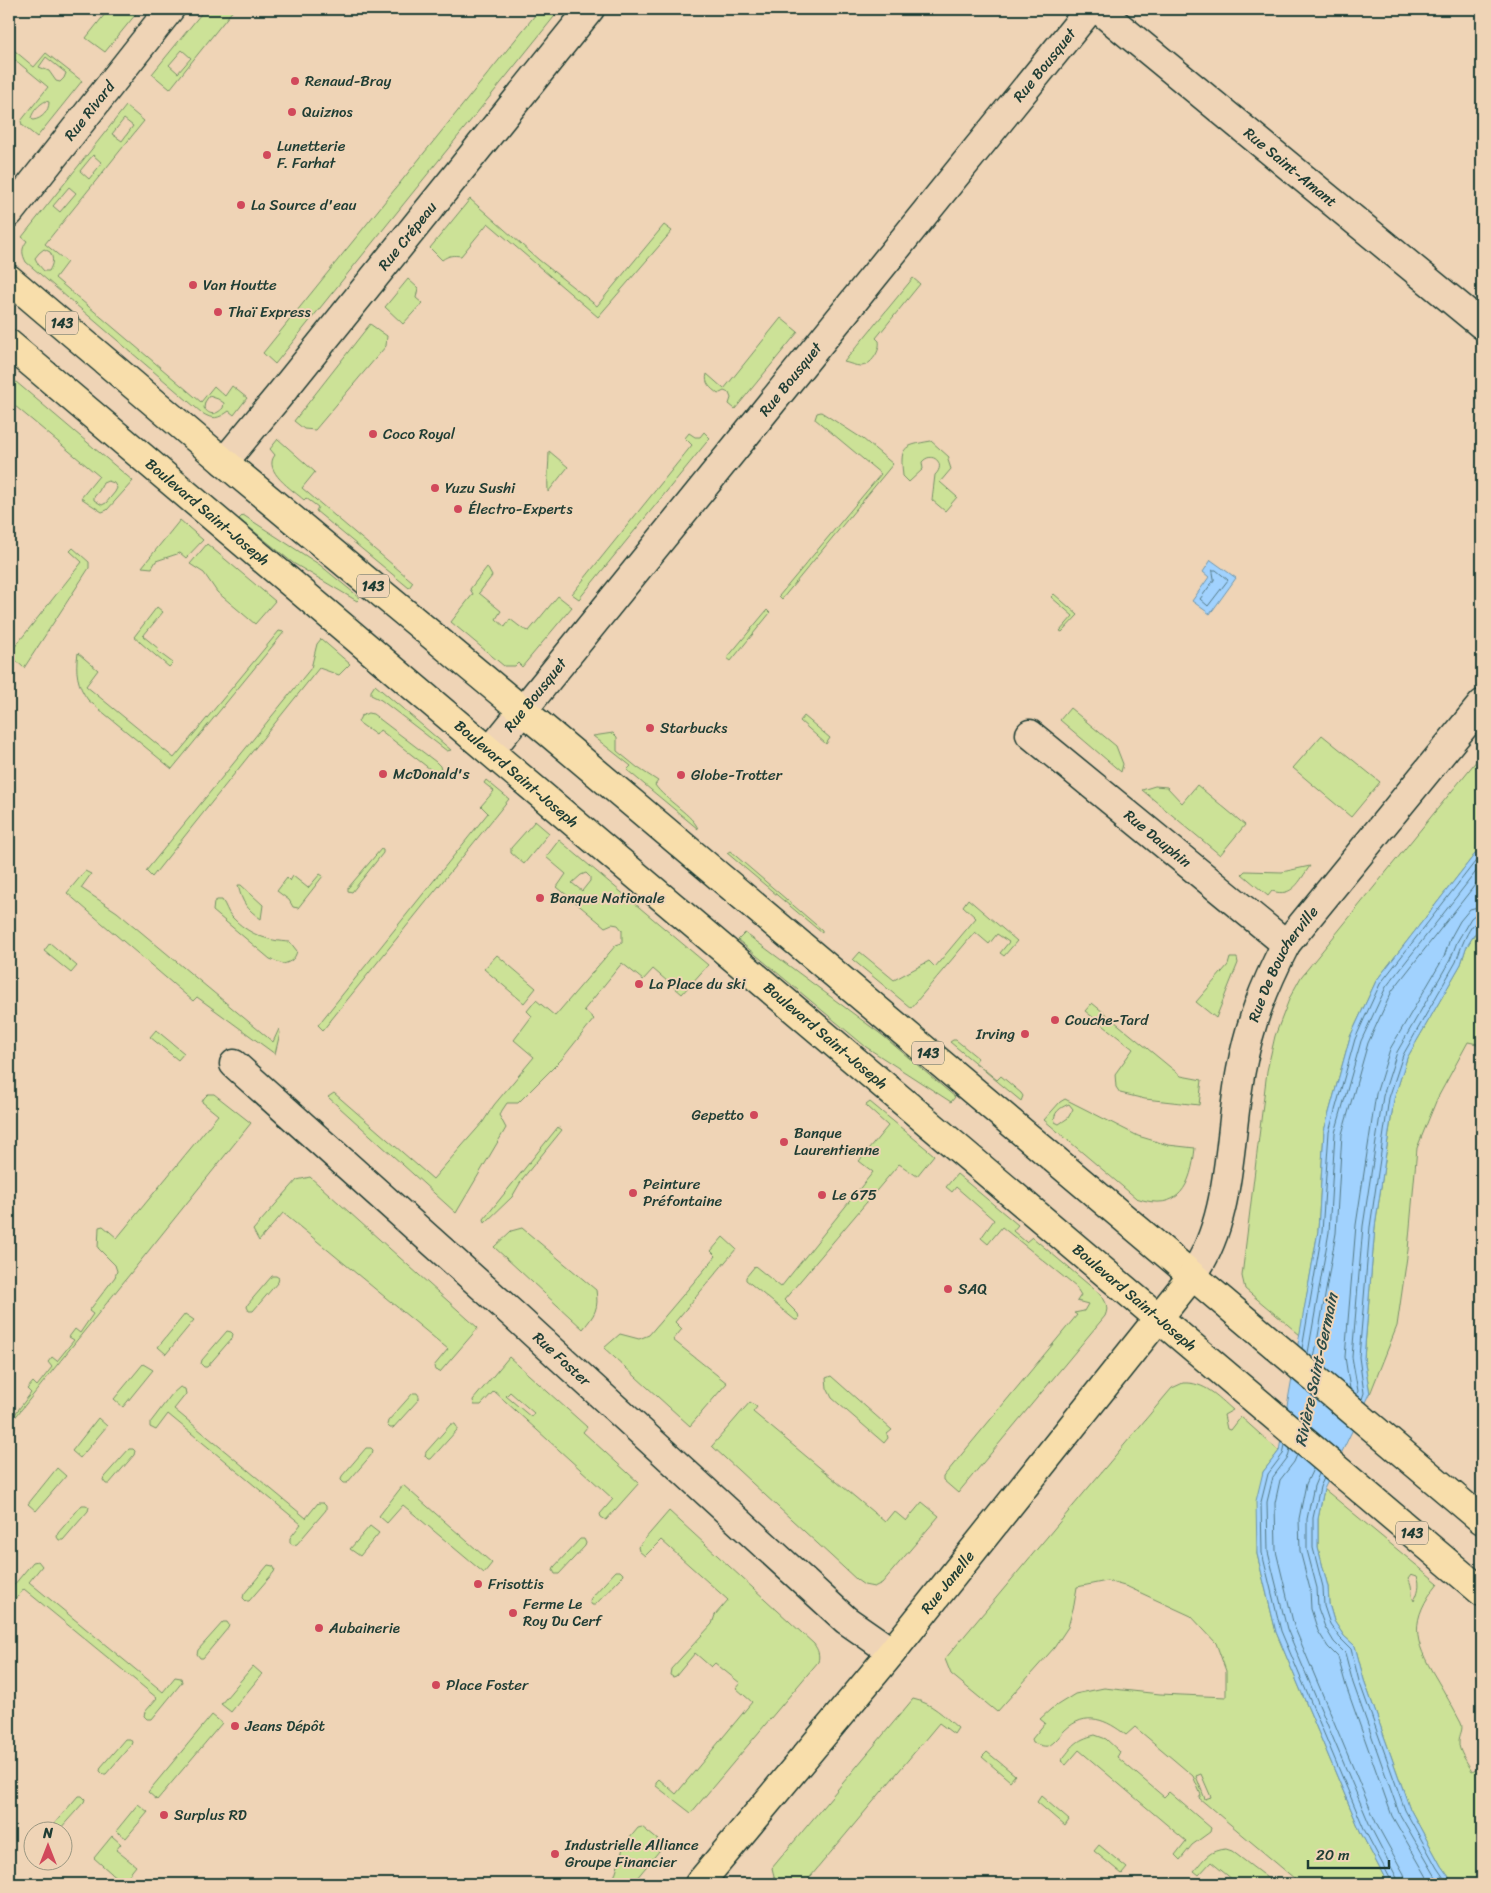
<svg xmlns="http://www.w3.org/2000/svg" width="1491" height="1893" font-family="Sriracha,sans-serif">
  <rect width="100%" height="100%" fill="#efd4b6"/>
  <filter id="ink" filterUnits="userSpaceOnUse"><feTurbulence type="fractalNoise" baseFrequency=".02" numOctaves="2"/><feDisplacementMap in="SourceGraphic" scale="10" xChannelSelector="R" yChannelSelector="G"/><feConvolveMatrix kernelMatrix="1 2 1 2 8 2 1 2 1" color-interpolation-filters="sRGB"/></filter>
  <g filter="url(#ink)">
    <path fill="#cce297" stroke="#769066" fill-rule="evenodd" d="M109,9H140L105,52L86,38Z
      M205,9H234L170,89L152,74ZM182,50L191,58L178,73L169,65Z
      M540,9H557L558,12L275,364L263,353Z
      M9,46L34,67L46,53L82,81L37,137L22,125L21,121L48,87L9,55ZM46,57L66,73L64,78L60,82L56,81L49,71L39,67ZM46,101L49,102C49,111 42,119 33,120L31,118C33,111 39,104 46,101Z
      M126,106L144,121L45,244L67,262L55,278L201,402L214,386L225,396L232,386L247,398L234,415L229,411C218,419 213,420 202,413L26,262C22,254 21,249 27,241L22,237ZM124,119L133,126L122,141L112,134ZM93,155L102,163L89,179L80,171ZM69,187L76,193L60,212L53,206ZM44,249L50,252C54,259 53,264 49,271H44L38,264L35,258L39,253ZM209,396L218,399L224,403L223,408C216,415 210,416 204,408L205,402Z
      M470,199L539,260L597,306L664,225L672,231L598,317L488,223L461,256C453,255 449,255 442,260L430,248Z
      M913,278L920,284L876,338L879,341C881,350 871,366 861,366C855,366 849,363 844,362Z
      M408,279L418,288L416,298L422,303L403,324L385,307Z
      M781,318L798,332L735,409L729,404L731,398L729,393L724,391L718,394C711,388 704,384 707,374L724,389Z
      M370,324L387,336L386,346L315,430L304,429L294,421Z
      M9,376L133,481L107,510L102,512L81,498L99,476L9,401ZM108,481L114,483L117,488L115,492L106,503L102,505L94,500V497L99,491L103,483Z
      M821,412L863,439L893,464L782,599L779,596L881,474L815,419L817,413Z
      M704,432L710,438L579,599L572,594L692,445L685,438L689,433L695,437H700Z
      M278,439L315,472L302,488L413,582L409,588L316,511L318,507L306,498L304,500C293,490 262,471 275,455L270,449Z
      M931,441L949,457L948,460L951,469L940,482L957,497L945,511L932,500L935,475C947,464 932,450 922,462L923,469L909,482L903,476C900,447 902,446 931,441Z
      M549,451L568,467L548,492C547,477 549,465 549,451Z
      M243,515L320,565L360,598L357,601L293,563L239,519Z
      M180,520L203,540L186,558L180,553L156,561L152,568L142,567Z
      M207,544L275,601L255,624L217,592L204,573L190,564Z
      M73,548L89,562V568L24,668L9,654L82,562L70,551Z
      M487,567L492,576L479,593L501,611L496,619L505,627L510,619L523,629L529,631L558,596L572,607L522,667L518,663L515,666H504L451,622L473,594L470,589Z
      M1054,594L1078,615L1062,632L1060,631L1073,616L1051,597Z
      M157,607L163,612L143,636L159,649L157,651L173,663L169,667L134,637Z
      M767,610L770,613L731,661L727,658Z
      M279,631L284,632L172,769L88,700C77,685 75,671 78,653L98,670L86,686L174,758Z
      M321,639L350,664L339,675L319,668L152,877L146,871L311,668L317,644Z
      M375,685L451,750L447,751L381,700L371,695V691Z
      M1070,708L1116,746L1123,764L1121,772L1060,720Z
      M368,713L373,714L436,762L440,766L441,770L435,773L380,730L376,735L358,722L361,716Z
      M804,716L830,738L826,744L800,721Z
      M613,733L617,737V751L638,768L658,781L655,785C665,800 694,816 698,829L627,770L631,766L593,736Z
      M1322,735L1380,782L1351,817L1293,768Z
      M1482,754V845L1376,981L1350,1037L1324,1131L1318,1231L1300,1335L1245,1289L1242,1276L1267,1071L1275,1036L1290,997L1301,977Z
      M486,780L509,799L323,1030L318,1025L488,813L481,806L494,791L484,783Z
      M1197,785L1245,825L1220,855L1142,790L1155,786L1167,787L1182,803Z
      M535,821L549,833L524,864L511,853V848Z
      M559,840L708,965L682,994L653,969L643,980L622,963L584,1010L594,1019L561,1060L518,1103H507L499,1115L506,1128L456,1213L328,1097L334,1093L433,1179L483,1122L494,1105L534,1057L514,1040L532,1016L527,1011L536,1000L555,1016L616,945L622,943V930L618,925L612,924L605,927L557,887L566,874L546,857ZM586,873L590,877V881L582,891L572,883L581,875Z
      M381,849L383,850V853L352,892L348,891V888Z
      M730,851L822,930V933L727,853Z
      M1310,866C1299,881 1293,898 1272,891L1268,896L1242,874L1245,871L1282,872Z
      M85,871L91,874L81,888L117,912L273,1042L279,1029L280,1033L275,1054L197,997L193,1001L67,893Z
      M320,874L323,876L298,908L293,907L289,900L277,891L287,878L290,881L293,876L308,888Z
      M238,885H241L263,905L261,919C247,909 242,903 238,885Z
      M968,899L1017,941L1004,956L1000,953L1009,942L997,934L989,944L975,932L911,1008L853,960L860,952L894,980L929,961L935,967L976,918L963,906Z
      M217,900H222C226,905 227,912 232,917C248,934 267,941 290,942L297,951C295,959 291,962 283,964L270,959L213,911L214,902Z
      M1482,922V1045L1468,1042L1437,1099L1417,1148L1408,1250L1397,1326L1370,1394L1364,1358L1375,1227L1394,1099L1407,1058L1461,964L1466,948Z
      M745,933L882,1035L955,1097L951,1102L866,1047L738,940Z
      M50,943L77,966L71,973L44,951Z
      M497,955L536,988L524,1003L484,969Z
      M1230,958H1237L1238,963L1216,1018L1196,1002L1228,965Z
      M1092,1003L1181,1076L1202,1080L1199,1105L1145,1099L1120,1093L1116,1087L1115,1074L1133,1049L1085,1011Z
      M156,1030L184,1053L178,1060L150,1037Z
      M953,1040H956L978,1058L975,1062L997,1080L1001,1076L1021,1093L1023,1096L1021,1101L950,1042Z
      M208,1094H214L251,1123L9,1425L11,1419L9,1417L10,1409L15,1414L31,1393L27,1389L33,1382L37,1386L52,1367L48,1362L52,1357L57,1361L74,1340L69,1337L75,1329L80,1333L93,1314L89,1311L115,1277L117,1271L115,1265L98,1248L99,1227L103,1226L117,1238L218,1115L202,1102L204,1098Z
      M1065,1099L1138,1136L1168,1145L1195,1148C1191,1185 1180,1213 1136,1198L1044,1120L1060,1102ZM1069,1104L1073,1109L1068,1118L1059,1124L1055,1122C1052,1113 1061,1107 1069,1104Z
      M870,1102L934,1155L917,1176L899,1164L784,1300L798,1314L799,1318L797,1320H795L746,1280V1277L755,1266L781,1287L873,1172L859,1161L888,1126L867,1107L866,1105Z
      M558,1127L562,1130L523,1178L512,1197L485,1223L484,1219Z
      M957,1174L1018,1225L1013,1231L1026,1242L1032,1237L1101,1295C1106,1302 1109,1307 1105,1316L958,1493L943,1480V1477L1077,1315L1074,1313L1084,1311L1088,1304L1077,1301L1081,1295L1076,1287L1002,1227L988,1244L981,1238L994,1220L956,1187L952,1192L946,1187Z
      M310,1177L478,1328L440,1372L435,1370L434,1366L448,1349L283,1213L259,1241L253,1230L297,1180Z
      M522,1228L596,1290C599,1309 595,1314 583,1329L494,1247L511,1231Z
      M723,1237L736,1249L675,1322L682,1329L673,1340L727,1383L690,1426L604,1348L620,1334L639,1339L649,1335L716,1256L711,1251Z
      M272,1276H276L279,1278L278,1282L253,1311H249L247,1307L248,1304Z
      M185,1314L194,1320L166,1354L158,1347Z
      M227,1331L231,1332L233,1334L232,1338L207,1367H204L201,1364L202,1360Z
      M509,1357L587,1427L583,1432L639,1483L606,1520L601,1517L600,1514L613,1499L494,1391L481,1405H474L473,1400ZM510,1392L534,1413L531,1417L506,1396Z
      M143,1364L153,1370L123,1407L114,1399Z
      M831,1376L892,1430L887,1434L888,1438L884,1443L832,1398L827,1388L826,1378Z
      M1183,1383C1205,1382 1217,1396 1233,1410L1224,1415L1227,1429L1231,1430L1241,1417L1279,1451L1263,1472L1257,1554L1276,1632L1361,1833L1388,1884H1301L1199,1798L1201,1795L1193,1776L1135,1727L1126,1735C1107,1720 1086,1710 1065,1730C1060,1735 1055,1743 1048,1746C1043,1747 1037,1744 1033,1743L1032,1739L1045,1723L1040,1719L1051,1709L1075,1694L1104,1688L1160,1694L1226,1697V1671L1216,1643L1191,1616L1128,1587L1107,1581L1077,1587L1074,1605L1068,1627L1054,1648L997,1712L951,1674L945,1659L1166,1395L1172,1388ZM1201,1774L1211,1797L1205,1799L1196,1776Z
      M180,1387L185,1389L186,1394L174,1409L306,1518L318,1503H323L326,1506V1510L297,1544L293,1545L290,1543V1538L301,1524L168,1414L156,1430L150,1427V1423L172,1394Z
      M413,1393H417L419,1396V1399L393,1428H390L387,1425L388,1421Z
      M750,1402L757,1407L753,1412L885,1522L894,1511L906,1521L922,1502L939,1516L882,1583L874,1587L864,1585L857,1580L712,1446Z
      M98,1418L107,1426L80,1458L72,1451Z
      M451,1424H455L457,1427V1430L431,1459H428L425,1456L426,1452Z
      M366,1448H371L373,1450L372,1454L347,1483H344L341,1480L342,1476Z
      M129,1449H133L135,1451L134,1455L109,1484H106L103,1480L104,1477Z
      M57,1468L66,1476L36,1511L28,1504Z
      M403,1485L492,1563L484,1573L403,1505L387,1523L379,1516Z
      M1324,1489L1438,1583C1409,1620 1413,1640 1436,1678C1445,1693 1453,1708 1461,1723C1464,1730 1459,1734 1459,1742C1458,1751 1468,1763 1472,1771L1482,1766V1787L1481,1790L1482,1792V1884H1454L1441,1866L1410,1809L1364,1680L1355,1646L1344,1636L1334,1621L1329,1604L1328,1587L1318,1548V1519ZM1411,1574L1417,1576C1421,1584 1418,1593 1414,1601C1410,1594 1414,1588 1408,1578Z
      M82,1505H86L89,1507L88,1511L63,1540H59L57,1537L58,1533Z
      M669,1511L814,1644C818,1650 820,1655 818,1662L691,1813L656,1786V1782L659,1779L676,1794L752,1702L736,1688L740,1683L715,1663L711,1667L695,1653L676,1676L673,1677L670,1675L671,1669L712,1624L715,1615L728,1600L661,1540L645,1556L639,1551L638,1547Z
      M370,1526L379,1533L360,1556L350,1549Z
      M580,1539H584L586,1543L585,1546L559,1574H555L553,1570L554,1567Z
      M38,1561L42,1566L29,1582L163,1692L175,1677L181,1678L182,1682L179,1686L152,1719H147L144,1716L145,1712L157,1698L24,1589L14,1601L9,1602V1591L33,1562Z
      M268,1565L273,1566L275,1569L274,1572L249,1601H246L243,1598L244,1594Z
      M616,1571H620L623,1574L622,1577L595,1605H592L590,1602L591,1598Z
      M223,1622H227L229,1625L228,1628L203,1658H200L197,1654L198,1650Z
      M253,1666L262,1674L231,1712L221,1704Z
      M913,1699C932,1703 944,1716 958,1728L954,1734L939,1723L806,1882L809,1884H781L774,1876L772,1868Z
      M212,1715L222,1723L157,1800L148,1792Z
      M1095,1735L1106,1739L1120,1752L1117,1757L1164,1797L1169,1792L1211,1828L1210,1832L1192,1845L1180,1860L1175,1855L1186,1841L1079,1750L1066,1765L1061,1761C1073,1746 1075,1740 1095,1735Z
      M125,1739H130L132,1742L131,1745L106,1774H103L100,1771L101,1767Z
      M987,1752L1015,1775L1010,1781L982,1757Z
      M78,1796H82L85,1799L84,1802L59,1830H55L53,1828L54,1824Z
      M1041,1796L1069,1820L1065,1826L1037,1802Z
      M138,1804L148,1812L126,1838L116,1831Z
      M642,1827L664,1845L632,1884H609L614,1878L624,1845L638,1828Z
      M112,1836L121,1844L116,1850L136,1866L125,1880H119L94,1858Z
      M1099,1845L1127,1868L1122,1874L1094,1851Z
      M1226,1849L1232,1851L1275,1884H1238L1211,1862L1199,1875L1194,1871C1204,1859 1209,1850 1226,1849Z"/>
    <path fill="#a1d2fe" stroke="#6d96ad" d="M1211,560L1236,578L1210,614L1192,601L1209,577L1203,572Z
      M1482,845V922L1466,948L1461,964L1407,1058L1394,1099L1375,1227L1364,1358L1370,1394L1324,1489L1318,1519V1548L1328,1587L1329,1604L1334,1621L1344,1636L1355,1646L1364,1680L1410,1809L1441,1866L1454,1884H1388L1361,1833L1276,1632L1257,1554L1256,1501L1263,1472L1279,1451L1318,1231L1324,1131L1350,1037L1376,981Z"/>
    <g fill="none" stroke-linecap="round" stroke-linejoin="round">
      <path stroke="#537985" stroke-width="1" d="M1213,570H1216L1228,580L1208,606L1200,599L1214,580Z
        M1302,1349L1322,1232L1329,1132L1355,1039L1380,984L1482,853
        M1308,1353L1329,1232L1335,1133L1361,1041L1386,987L1482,864
        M1314,1359L1336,1233L1342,1134L1368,1043L1392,991L1482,876
        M1350,1389L1345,1357L1356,1225L1376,1094L1390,1049L1444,957L1450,939L1460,921L1470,909L1482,906
        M1357,1395L1358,1391L1352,1357L1363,1226L1383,1096L1397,1052L1450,960L1457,942L1471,918L1476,914L1482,913
        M1362,1399L1364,1393L1359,1357L1370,1227L1389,1098L1403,1055L1456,962C1460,951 1469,921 1482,919
        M1285,1445L1283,1454L1268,1474L1261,1502L1262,1553L1281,1631L1365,1831L1391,1880L1392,1884
        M1290,1449L1288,1457L1273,1477L1267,1502L1268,1552L1287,1629L1371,1828L1397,1878L1398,1884
        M1297,1455L1294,1462L1280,1480L1275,1503L1276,1551L1294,1626L1377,1825L1404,1874L1406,1884
        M1313,1469L1306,1484L1299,1519L1300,1551L1310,1589L1311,1609L1318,1631L1328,1647L1338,1657L1346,1686L1392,1816L1431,1884
        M1319,1474L1314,1486L1307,1519V1550L1317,1588L1318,1608L1325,1627L1334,1642L1345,1653L1353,1683L1399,1813L1440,1884
        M1324,1478L1320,1487L1313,1518V1548L1323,1587L1324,1606L1330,1624L1340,1638L1351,1649L1359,1681L1405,1810L1437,1868L1448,1884"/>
      <defs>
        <g id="minor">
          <path id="s1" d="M1098,9L1482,325"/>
          <path id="s2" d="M9,213L170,9"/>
          <path id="s3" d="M224,462L278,397L590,9"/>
          <path id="s4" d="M1030,734L1286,944"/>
          <path id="s5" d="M490,751L1090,9"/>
          <path id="s6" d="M234,1064L515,1316L846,1620L892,1652"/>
          <path id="s7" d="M1192,1276C1233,1219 1228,1136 1241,1070C1250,1022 1264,987 1286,944L1482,704"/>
        </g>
        <g id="major">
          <path d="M9,279L224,462L547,731L1482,1520"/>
          <path id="s8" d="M9,344L1482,1592"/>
          <path id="s9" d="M699,1884L892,1652L1192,1276"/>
        </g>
      </defs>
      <use href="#minor" stroke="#1f3d34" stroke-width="31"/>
      <use href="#major" stroke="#1f3d34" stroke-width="31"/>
      <use href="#minor" stroke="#efd4b6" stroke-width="28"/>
      <use href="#major" stroke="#f8deab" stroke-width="28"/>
    </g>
  </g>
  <g fill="#d1495b" stroke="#efd4b6" stroke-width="2">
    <circle cx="295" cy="81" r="5"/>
    <circle cx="292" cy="112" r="5"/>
    <circle cx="267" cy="155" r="5"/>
    <circle cx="241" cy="205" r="5"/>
    <circle cx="193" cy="285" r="5"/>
    <circle cx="218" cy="312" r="5"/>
    <circle cx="373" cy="434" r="5"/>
    <circle cx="435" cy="488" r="5"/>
    <circle cx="458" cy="509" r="5"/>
    <circle cx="650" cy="728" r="5"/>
    <circle cx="383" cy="774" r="5"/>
    <circle cx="681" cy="775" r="5"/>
    <circle cx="540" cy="898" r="5"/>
    <circle cx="639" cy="984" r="5"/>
    <circle cx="1055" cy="1020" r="5"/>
    <circle cx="1025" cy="1034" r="5"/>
    <circle cx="754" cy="1115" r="5"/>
    <circle cx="784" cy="1142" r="5"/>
    <circle cx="633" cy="1193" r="5"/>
    <circle cx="822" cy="1195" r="5"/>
    <circle cx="948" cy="1289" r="5"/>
    <circle cx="478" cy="1584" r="5"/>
    <circle cx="513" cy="1613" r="5"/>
    <circle cx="319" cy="1628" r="5"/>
    <circle cx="436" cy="1685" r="5"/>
    <circle cx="235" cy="1726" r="5"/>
    <circle cx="164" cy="1815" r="5"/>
    <circle cx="555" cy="1854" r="5"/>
  </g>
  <g text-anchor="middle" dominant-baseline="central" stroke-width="4" stroke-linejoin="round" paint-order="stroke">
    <g fill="#efd4b6" stroke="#5d6a5b" stroke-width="1">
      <rect x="46" y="311.5" width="32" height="23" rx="4"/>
      <rect x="357" y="574.5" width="32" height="23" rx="4"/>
      <rect x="912" y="1041.5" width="32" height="23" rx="4"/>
      <rect x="1396" y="1521.5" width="32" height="23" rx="4"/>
    </g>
    <g font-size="14" font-weight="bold" fill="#1f3d34">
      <text x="62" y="323">143</text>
      <text x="373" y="586">143</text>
      <text x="928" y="1053">143</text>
      <text x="1412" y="1533">143</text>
    </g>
    <g font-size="15" fill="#1f3d34" stroke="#efd4b6">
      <text stroke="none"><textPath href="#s5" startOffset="882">Rue Bousquet</textPath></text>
      <text stroke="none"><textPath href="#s2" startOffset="130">Rue Rivard</textPath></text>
      <text stroke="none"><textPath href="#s1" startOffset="249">Rue Saint-Amant</textPath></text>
      <text stroke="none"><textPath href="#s3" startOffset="291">Rue Crépeau</textPath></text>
      <text stroke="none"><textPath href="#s5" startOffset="478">Rue Bousquet</textPath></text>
      <text stroke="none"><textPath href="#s8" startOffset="260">Boulevard Saint-Joseph</textPath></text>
      <text stroke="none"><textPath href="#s5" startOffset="72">Rue Bousquet</textPath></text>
      <text stroke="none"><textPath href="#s8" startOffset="665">Boulevard Saint-Joseph</textPath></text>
      <text stroke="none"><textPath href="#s4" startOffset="165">Rue Dauphin</textPath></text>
      <text stroke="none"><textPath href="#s7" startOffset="329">Rue De Boucherville</textPath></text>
      <text stroke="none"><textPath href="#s8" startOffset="1070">Boulevard Saint-Joseph</textPath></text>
      <text stroke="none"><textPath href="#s8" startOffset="1475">Boulevard Saint-Joseph</textPath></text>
      <text stroke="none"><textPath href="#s6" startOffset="441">Rue Foster</textPath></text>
      <text stroke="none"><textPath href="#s9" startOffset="391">Rue Janelle</textPath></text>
    </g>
    <g font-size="15" fill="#1f3d34" stroke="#efd4b6" text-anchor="start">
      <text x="305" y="81">Renaud-Bray</text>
      <text x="302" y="112">Quiznos</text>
      <text x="277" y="146">Lunetterie<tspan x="277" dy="17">F. Farhat</tspan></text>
      <text x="251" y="205">La Source d'eau</text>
      <text x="203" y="285">Van Houtte</text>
      <text x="228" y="312">Thaï Express</text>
      <text x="383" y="434">Coco Royal</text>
      <text x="445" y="488">Yuzu Sushi</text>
      <text x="468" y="509">Électro-Experts</text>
      <text x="660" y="728">Starbucks</text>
      <text x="393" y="774">McDonald's</text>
      <text x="691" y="775">Globe-Trotter</text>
      <text x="550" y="898">Banque Nationale</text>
      <text x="649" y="984">La Place du ski</text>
      <text x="1065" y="1020">Couche-Tard</text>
      <text x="1015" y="1034" text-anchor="end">Irving</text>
      <text x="744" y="1115" text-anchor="end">Gepetto</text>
      <text x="794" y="1133">Banque<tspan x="794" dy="17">Laurentienne</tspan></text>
      <text x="643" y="1184">Peinture<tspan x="643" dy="17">Préfontaine</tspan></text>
      <text x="832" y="1195">Le 675</text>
      <text x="958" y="1289">SAQ</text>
      <text x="488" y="1584">Frisottis</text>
      <text x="523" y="1604">Ferme Le<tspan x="523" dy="17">Roy Du Cerf</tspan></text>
      <text x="329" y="1628">Aubainerie</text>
      <text x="446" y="1685">Place Foster</text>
      <text x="245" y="1726">Jeans Dépôt</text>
      <text x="174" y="1815">Surplus RD</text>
      <text x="565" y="1845">Industrielle Alliance<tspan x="565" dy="17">Groupe Financier</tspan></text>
    </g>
    <g font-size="16" font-style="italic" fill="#2c4c48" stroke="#efd4b6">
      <text transform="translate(1316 1370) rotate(-78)">Rivière Saint-Germain</text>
    </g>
  </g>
  <rect width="1491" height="1893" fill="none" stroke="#efd4b6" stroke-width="30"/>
  <rect x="15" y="15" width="1461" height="1863" fill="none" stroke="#1f3d34" stroke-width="2" filter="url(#ink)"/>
  <g transform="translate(48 1846)"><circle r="24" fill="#efd4b6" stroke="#9c9882"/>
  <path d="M0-4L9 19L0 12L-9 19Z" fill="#d1495b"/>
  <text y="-8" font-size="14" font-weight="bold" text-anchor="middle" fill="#1f3d34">N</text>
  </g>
  <path d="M1308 1860v8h81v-8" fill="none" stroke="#1f3d34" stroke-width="2.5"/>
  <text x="1316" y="1860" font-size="15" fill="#1f3d34" stroke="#efd4b6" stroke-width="4" paint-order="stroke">20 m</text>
</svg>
